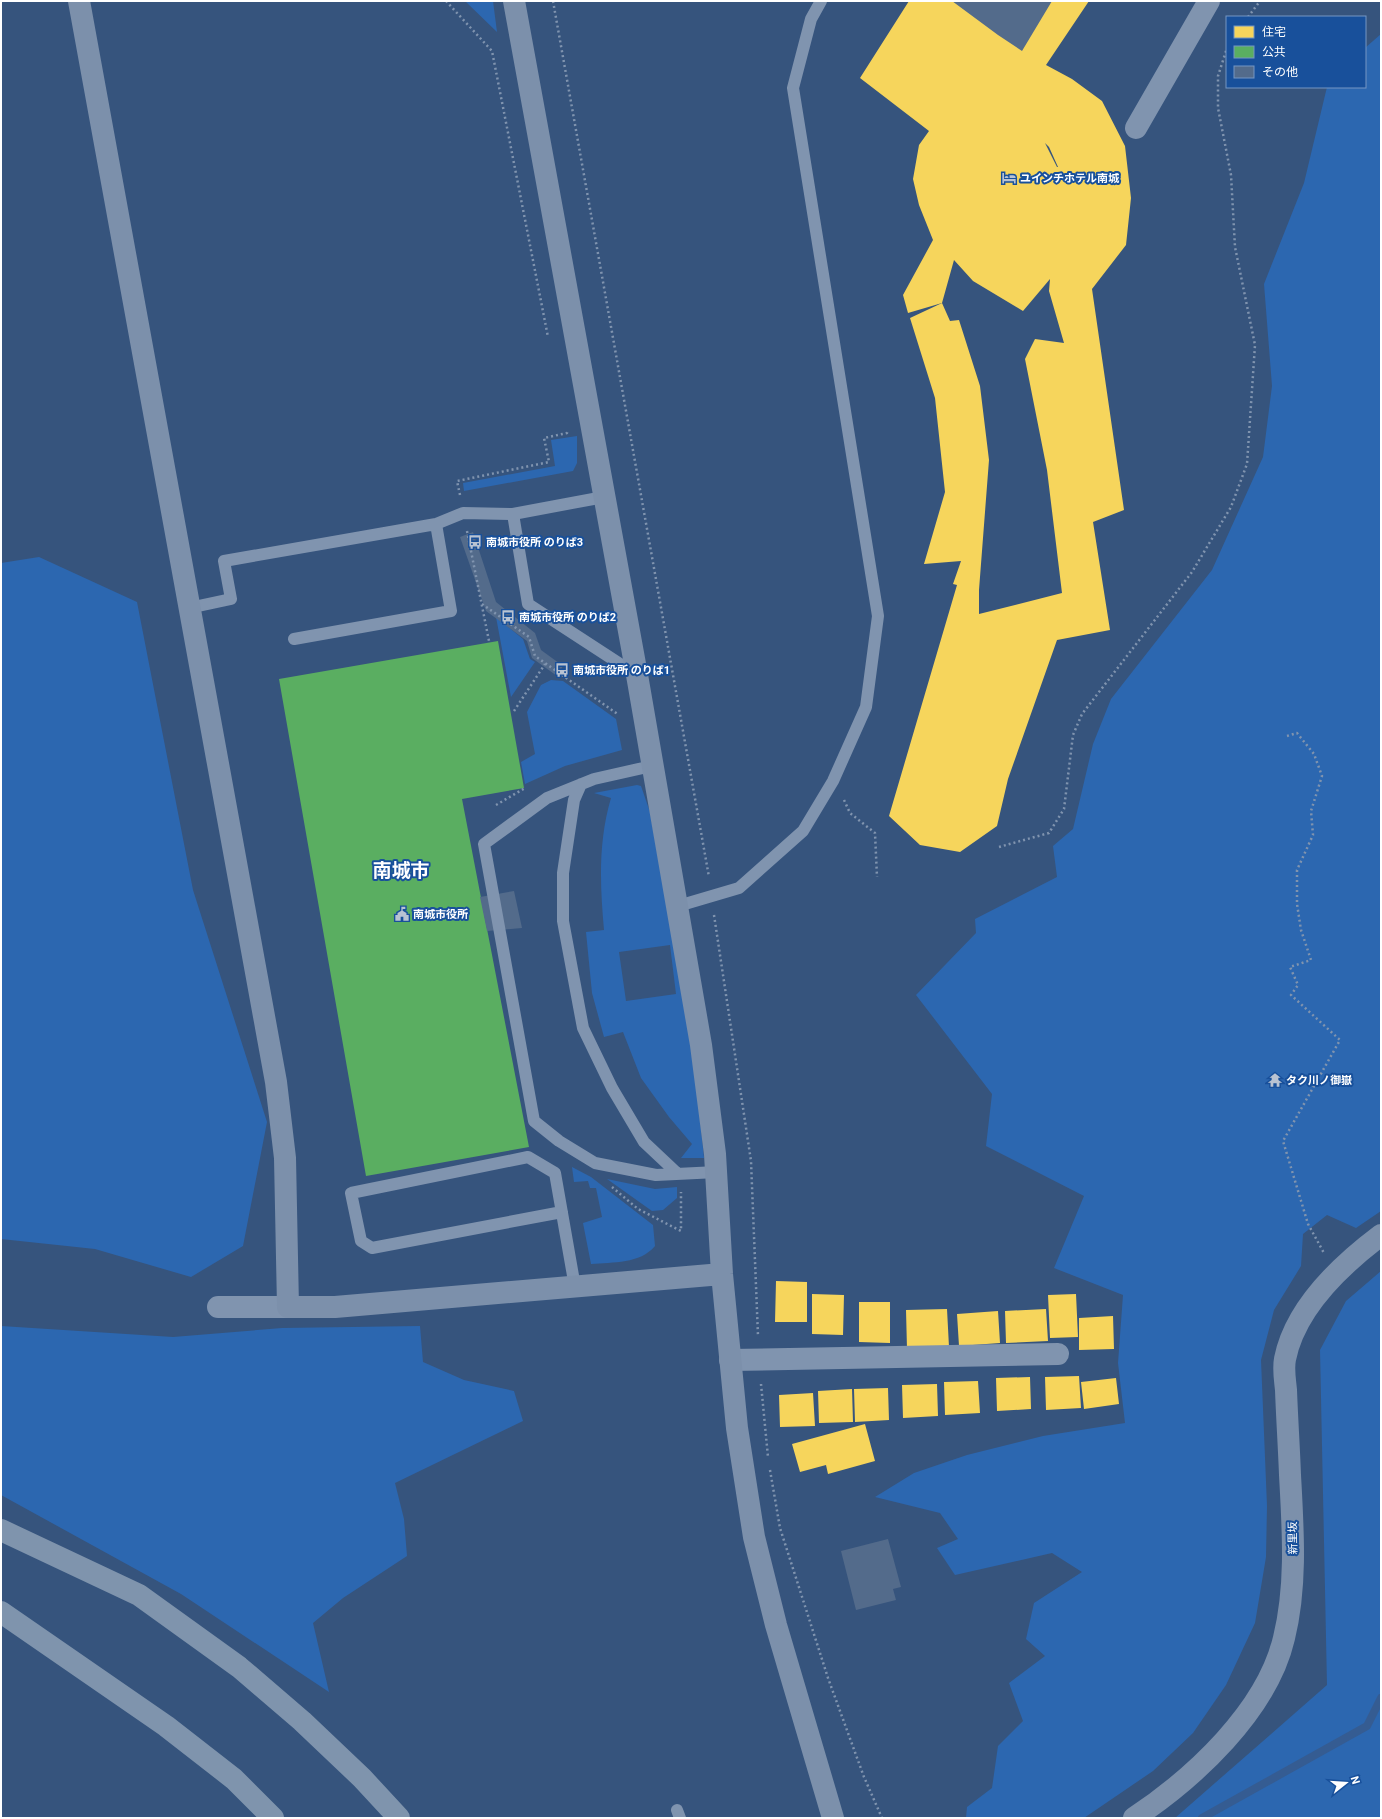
<svg xmlns="http://www.w3.org/2000/svg" width="1382" height="1819" font-family="Roboto,'Noto Sans JP',sans-serif">
  <rect width="100%" height="100%" fill="#36547d"/>
  <path fill="#2c67b0" fill-rule="evenodd" d="M465,1H493L497,32Z
    M1381,34V1211L1356,1228L1327,1215L1303,1234L1301,1266L1274,1310L1261,1360L1267,1506L1266,1557L1255,1623L1226,1685L1193,1733L1153,1771L1084,1818H966L967,1807L992,1788L998,1746L1023,1721L1009,1683L1045,1656L1026,1639L1034,1603L1082,1572L1052,1553L955,1575L937,1548L958,1539L940,1513L875,1497L914,1473L967,1455L1043,1436L1125,1423L1118,1363L1123,1295L1054,1268L1084,1196L986,1146L992,1094L916,995L976,933L975,919L1057,877L1053,846L1073,829L1093,744L1111,699L1212,570L1263,457L1272,386L1264,284L1304,183L1327,87H1365V48Z
    M577,436V463L573,471L464,491L463,483L555,466L551,440Z
    M39,557L137,602L193,890L267,1122L243,1246L191,1277L95,1249L1,1239V563Z
    M496,617L523,639L530,659L535,662L511,697Z
    M551,680L563,681L616,719L622,750L565,766L525,784L521,762L535,754L527,712L541,685Z
    M637,785L641,786L650,812L694,1061L704,1158H681L692,1144L669,1117L641,1078L623,1032L604,1037L592,993L586,932L604,930C600,886 598,842 611,798L594,793ZM670,945L676,994L626,1001L619,952Z
    M572,1167L591,1177L653,1225L655,1246C640,1264 613,1262 591,1264L583,1223L602,1217L596,1188H590L588,1181L574,1182Z
    M607,1179L655,1189L677,1187V1198L663,1210L652,1211Z
    M1381,1271V1818H1175L1327,1685L1320,1350L1346,1301Z
    M1,1326L173,1337L282,1328L420,1326L423,1362L464,1380L514,1391L523,1421L395,1483L404,1519L407,1556L343,1598L313,1623L329,1692L181,1594L1,1495Z"/>
  <path fill="#f6d55c" fill-rule="evenodd" d="M909,1H1089L1046,65L1072,79L1102,101L1125,146L1131,198L1126,245L1092,289L1124,510L1093,522L1110,630L1057,640L1008,779L997,826L960,852L920,845L889,816L957,585L953,584L961,561L924,564L945,492L935,398L910,318L942,303L950,321L959,320L980,386L989,460L979,590V614L1062,593L1047,470L1025,359L1035,339L1064,343L1049,291L1050,279L1023,311L973,281L954,260L942,303L908,313L903,295L933,240L919,205L913,179L919,145L929,131L860,78ZM1045,143L1049,147L1058,167H1057Z
    M776,1281L807,1282V1322H775Z
    M812,1294L844,1295L843,1335L812,1334Z
    M1076,1294L1078,1337L1050,1338L1048,1295Z
    M859,1302H890V1343L859,1342Z
    M947,1309L949,1347L907,1349L906,1310Z
    M1046,1309L1048,1341L1006,1343L1005,1311Z
    M998,1311L1000,1343L959,1346L957,1314Z
    M1113,1316L1114,1349L1079,1350V1318Z
    M1079,1376L1081,1408L1046,1410L1045,1377Z
    M1030,1377L1031,1409L997,1411L996,1378Z
    M1116,1378L1119,1404L1084,1409L1081,1382Z
    M978,1381L980,1413L945,1415L944,1382Z
    M937,1384L938,1416L903,1418L902,1385Z
    M888,1388L889,1420L855,1422L854,1389Z
    M852,1389L853,1422L819,1423L818,1391Z
    M813,1393L815,1426L780,1427L779,1395Z
    M865,1424L875,1461L828,1474L826,1465L800,1472L792,1444Z"/>
  <path fill="#5aae61" d="M498,641L524,788L462,799L529,1147L366,1176L279,679Z"/>
  <g fill="none" stroke-linecap="round" stroke-linejoin="round">
    <path stroke="#355c92" stroke-width="8" d="M1202,1818L1367,1726L1381,1698"/>
  </g>
  <path fill="#536b8b" d="M952,1H1052L1022,51L998,35Z
    M473,532L496,602L535,633L541,650L563,666L557,676L532,658L527,641L486,611L460,537Z
    M514,891L522,928L487,931L480,897Z
    M888,1539L901,1587L893,1589L896,1600L856,1610L841,1551Z"/>
  <g fill="none" stroke-linecap="round" stroke-linejoin="round">
    <path stroke="#8094af" stroke-width="2.5" stroke-dasharray="2 3" stroke-linecap="butt" d="M446,1L492,51L548,337
      M553,1L709,877
      M1248,17L1260,1
      M460,495L457,481L549,462L544,438L567,433V431
      M467,531L489,641
      M482,604L529,637L535,656L619,715
      M514,711L545,664
      M1287,736L1297,733L1314,754L1322,776L1311,811L1313,835L1297,870V904L1301,930L1311,960L1290,967L1298,985L1291,995L1340,1040L1283,1141L1308,1224L1324,1253
      M844,800L850,813L875,833L877,877
      M496,805L525,788
      M999,847L1049,833L1064,809L1073,735L1082,714L1192,572L1231,507L1247,464L1255,345L1235,247L1231,175L1218,108V76L1227,48
      M714,915L751,1161L758,1336
      M612,1187L638,1209L681,1231V1192
      M761,1384L768,1457
      M770,1470L780,1528L828,1678L864,1777L882,1818"/>
    <path stroke="#8094af" stroke-width="12" d="M604,497L513,514L528,604L637,675
      M189,608L231,599L224,561L436,524L463,513L513,514
      M294,639L451,611L436,524
      M652,766L594,779L547,798L484,844L534,1121L559,1141L595,1163L656,1175L717,1172
      M581,784L574,800L563,873V921L583,1028L612,1088L644,1142L678,1174
      M678,906L739,888L803,831L833,781L866,707L878,616L793,88L811,19L821,1
      M562,1212L372,1248L361,1241L351,1193L528,1157L555,1173L575,1287
      M677,1810L680,1818"/>
    <path stroke="#8094af" stroke-width="22" d="M1136,128L1209,1
      M218,1307H288
      M730,1360L1058,1354"/>
    <path stroke="#7c90ab" stroke-width="22" d="M79,1L276,1082L285,1158L288,1307H335L722,1274
      M514,1L637,675L701,1045L715,1154L722,1274L737,1428L754,1537L776,1625L833,1818
      M1134,1818C1194,1778 1267,1711 1284,1638C1297,1585 1293,1530 1290,1475C1289,1447 1287,1418 1286,1390C1285,1380 1283,1369 1285,1359C1295,1308 1341,1265 1381,1235"/>
    <path stroke="#7f94ad" stroke-width="22" d="M1,1530L139,1595L239,1667L302,1721L362,1778L399,1818
      M1,1612L166,1726L234,1779L273,1818"/>
  </g>
  <defs>
    <symbol id="hotel-bare" viewBox="-9 -9 18 18"><path d="M-6-4.5h1.5V1H6V5H4.5V3h-9V5H-6ZM-4 0a1.8 1.8 0 1 1 3.6 0ZM.5 0V-2.5h3Q6-2.5 6 0Z" fill="#b9c3d2" stroke="#18509b" stroke-width="2.5" paint-order="stroke"/></symbol>
    <symbol id="bus-bare" viewBox="-9 -9 18 18"><path d="M-5-6H5V4H4V6H2V4H-2V6H-4V4H-5ZM-3.5-4V0h7V-4ZM-3.5 1.2v1.5H-2V1.2ZM2 1.2v1.5H3.5V1.2Z" fill="#b9c3d2" stroke="#18509b" stroke-width="2.5" paint-order="stroke"/></symbol>
    <symbol id="civic-bare" viewBox="-9 -9 18 18"><path d="M-.6-6.5H3V-4.5H.6V-3L4-1V1h2V6H-6V1h2V-1L-.6-3ZM-1.2 2.5V6h2.4V2.5Z" fill="#b9c3d2" stroke="#18509b" stroke-width="2.5" paint-order="stroke"/></symbol>
    <symbol id="temple-bare" viewBox="-9 -9 18 18"><path d="M0-6L5-2H3V0L6.5 2.5H4V6H1.5V3h-3V6H-4V2.5H-6.5L-3 0V-2H-5Z" fill="#b9c3d2" stroke="#18509b" stroke-width="2.5" paint-order="stroke"/></symbol>
  </defs>
  <g fill-rule="evenodd">
    <use href="#hotel-bare" x="999" y="168" width="20" height="20"/>
    <use href="#bus-bare" x="465" y="532" width="20" height="20"/>
    <use href="#bus-bare" x="498" y="607" width="20" height="20"/>
    <use href="#bus-bare" x="552" y="660" width="20" height="20"/>
    <use href="#civic-bare" x="392" y="904" width="20" height="20"/>
    <use href="#temple-bare" x="1265" y="1070" width="20" height="20"/>
  </g>
  <g text-anchor="middle" dominant-baseline="central" stroke-width="4" stroke-linejoin="round" paint-order="stroke">
    <g font-size="11" font-weight="bold" fill="#fff" stroke="#18509b" text-anchor="start">
      <text x="1020" y="178">ユインチホテル南城</text>
      <text x="486" y="542">南城市役所 のりば3</text>
      <text x="519" y="617">南城市役所 のりば2</text>
      <text x="573" y="670">南城市役所 のりば1</text>
      <text x="413" y="914">南城市役所</text>
      <text x="1286" y="1080">タク川ノ御嶽</text>
    </g>
    <g font-size="11" fill="#fff" stroke="#18509b">
      <text transform="translate(1293 1538) rotate(-91)">新里坂</text>
    </g>
    <g font-size="19" font-weight="bold" fill="#fff" stroke="#18509b">
      <text x="401" y="870">南城市</text>
    </g>
  </g>
  <rect width="1382" height="1819" fill="none" stroke="#ffffff" stroke-width="4"/>
  <rect x="1226" y="16" width="140" height="72" fill="#18509b" stroke="#7496c3"/>
  <rect x="1234" y="26" width="20" height="12" fill="#f6d55c" stroke="#7496c3"/>
  <text x="1262" y="36" font-size="12" fill="#ffffff">住宅</text>
  <rect x="1234" y="46" width="20" height="12" fill="#5aae61" stroke="#7496c3"/>
  <text x="1262" y="56" font-size="12" fill="#ffffff">公共</text>
  <rect x="1234" y="66" width="20" height="12" fill="#536b8b" stroke="#7496c3"/>
  <text x="1262" y="76" font-size="12" fill="#ffffff">その他</text>
  <g transform="translate(1346 1783) rotate(73)" stroke="#18509b" stroke-width="3" paint-order="stroke">
  <path d="M0-3L7 15L0 10L-7 15Z" fill="#ffffff"/>
  <text y="-6" font-size="11" font-weight="bold" text-anchor="middle" fill="#ffffff">N</text>
  </g>
</svg>
